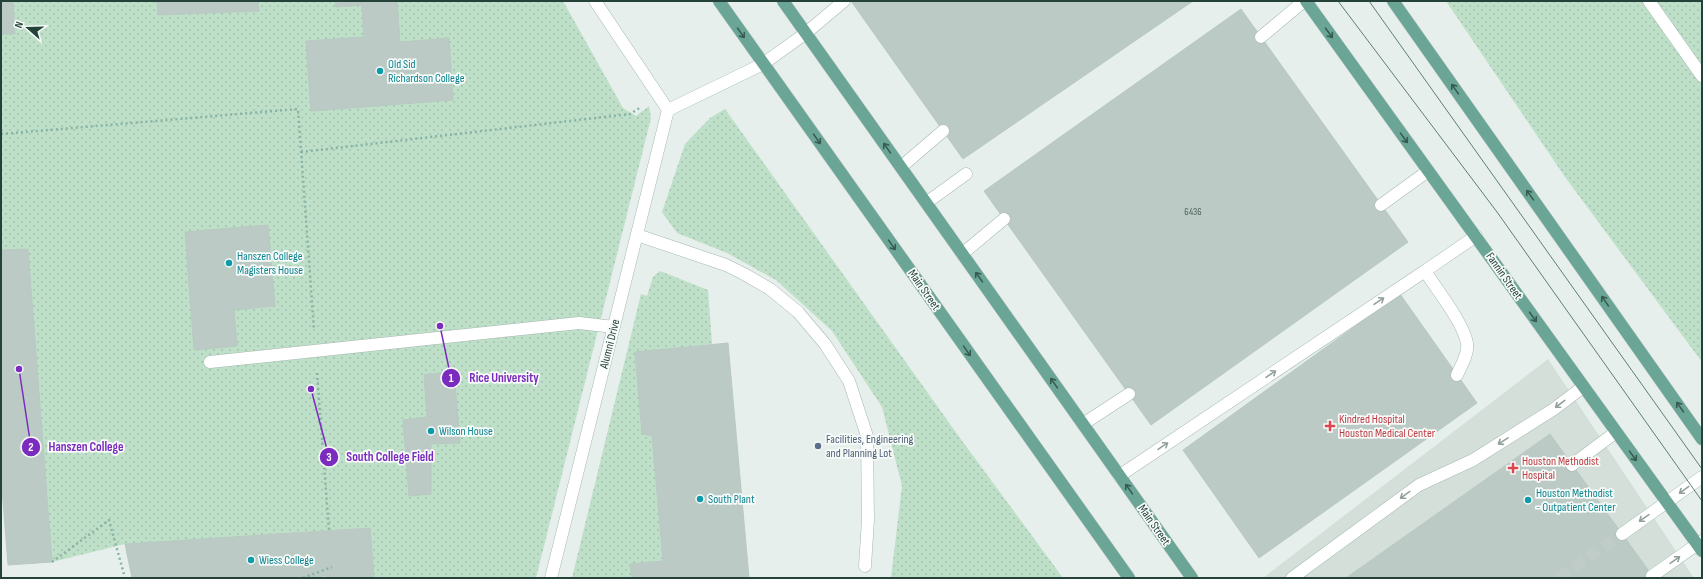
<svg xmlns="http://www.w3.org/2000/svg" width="1703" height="579" font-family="'Sofia Sans Condensed',sans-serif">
  <defs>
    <pattern id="grass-dots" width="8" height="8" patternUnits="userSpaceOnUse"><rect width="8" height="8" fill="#bfe0c8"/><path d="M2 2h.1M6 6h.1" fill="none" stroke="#a4c1ad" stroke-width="1.8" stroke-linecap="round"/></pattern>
  </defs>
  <rect width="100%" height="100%" fill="#e6efeb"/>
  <path fill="#d4dfda" d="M1548,359L1694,578H1263Z"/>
  <path fill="url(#grass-dots)" d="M13,1H563L623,108L636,116L649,106L651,118L536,578H374L370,528L125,544L52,562L28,249L2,250L1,242V34L15,33Z
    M1446,1H1702V362L1565,177Z
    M725,109L960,438L1063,578H891L902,486L882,407L832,331L776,280L727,253L677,233L662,212L685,144L710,118Z
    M660,271L708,290L712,344L635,352L642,434L652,436L663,561L630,564L632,578H572L641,294L647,296L653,277Z"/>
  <path fill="#bbcac4" stroke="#b8c9c2" d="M1,1H13L15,34H1Z
    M157,1H258L259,11L158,15Z
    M335,1H397L400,42L449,38L453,100L311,111L306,41L364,37L362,5L336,7Z
    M851,1H1193L963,159Z
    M1241,9L1408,242L1151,425L984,191Z
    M268,225L275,306L234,310L237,346L194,350L185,232Z
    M1,242L2,250L28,249L52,562L8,565L2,488H1Z
    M1400,294L1477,403L1259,558L1183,450Z
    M728,343L749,578H632L630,564L663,561L652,436L642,434L635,352Z
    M454,371L460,443L431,444V494L409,496L403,420L427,417L424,375Z
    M1550,434L1654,578H1346Z
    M370,528L374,578H327V576L296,578H132L125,544Z"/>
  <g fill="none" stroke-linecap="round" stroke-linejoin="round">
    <path stroke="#bfccc8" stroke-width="12" stroke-dasharray="12 6" stroke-linecap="butt" d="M1559,578L1622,534"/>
    <defs>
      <path id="lane" d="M595,1L668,110
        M1649,1L1702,76
        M1261,37L1304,1
        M668,110L763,64L806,33L844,1
        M901,167L943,131
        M926,203L966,174
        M1381,205L1428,171
        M637,235L726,265L744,274L770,289L798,312L825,344L849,381L867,436L868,520L865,566
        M962,254L1004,219
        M210,362L579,323L614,327
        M1457,375C1461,366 1469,353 1467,343C1463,322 1437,290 1425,271L1476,236
        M1083,424L1129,394
        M1572,465L1616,432
        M1119,476L1425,271
        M551,578L668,110
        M1292,578L1419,485L1473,460L1554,409L1583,387"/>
      <path id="secondary" d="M1622,534L1702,477
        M1652,576L1702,541"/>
      <path id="primary" d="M719,1L1129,578
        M783,1L1192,578
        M1306,1L1702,551
        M1393,1L1702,439"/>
    </defs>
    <use href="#lane" stroke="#a8b8b2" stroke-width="13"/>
    <use href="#secondary" stroke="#a4bbb3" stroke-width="13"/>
    <use href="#primary" stroke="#c2cac8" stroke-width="13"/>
    <path stroke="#86b3a5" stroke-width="2.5" stroke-dasharray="2 3" stroke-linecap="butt" d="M1,134L298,109L314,330
      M301,152L630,114L641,107
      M317,373L329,530
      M52,562L109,520L125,578
      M303,578L332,567"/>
    <use href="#lane" stroke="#fff" stroke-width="12"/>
    <use href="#secondary" stroke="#fff" stroke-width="12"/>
    <use href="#primary" stroke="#6aa596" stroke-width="12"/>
    <path stroke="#5f7d75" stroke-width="1" d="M1338,1L1497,212L1702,501
      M1369,1L1702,469"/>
  </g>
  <defs><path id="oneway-shaft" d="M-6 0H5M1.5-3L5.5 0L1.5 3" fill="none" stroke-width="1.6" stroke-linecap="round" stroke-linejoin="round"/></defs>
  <g stroke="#365b51">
    <use href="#oneway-shaft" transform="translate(741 33) rotate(55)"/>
    <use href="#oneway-shaft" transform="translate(1329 33) rotate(54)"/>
    <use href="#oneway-shaft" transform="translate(1455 89) rotate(-125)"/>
    <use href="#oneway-shaft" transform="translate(1404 138) rotate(54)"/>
    <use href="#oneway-shaft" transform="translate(817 139) rotate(55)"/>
    <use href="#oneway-shaft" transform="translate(887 148) rotate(-125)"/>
    <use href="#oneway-shaft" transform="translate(1530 195) rotate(-125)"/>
    <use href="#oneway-shaft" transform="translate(892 245) rotate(55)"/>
    <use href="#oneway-shaft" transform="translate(979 277) rotate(-125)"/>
    <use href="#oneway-shaft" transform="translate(1605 301) rotate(-125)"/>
    <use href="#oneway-shaft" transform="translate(1533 317) rotate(54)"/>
    <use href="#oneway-shaft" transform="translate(967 351) rotate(55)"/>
    <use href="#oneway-shaft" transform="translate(1054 383) rotate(-125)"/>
    <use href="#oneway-shaft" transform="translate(1680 407) rotate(-125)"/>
    <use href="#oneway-shaft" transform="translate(1633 456) rotate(54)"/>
    <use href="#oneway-shaft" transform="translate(1129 489) rotate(-125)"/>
  </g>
  <g stroke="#92a09c">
    <use href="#oneway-shaft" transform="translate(1379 301) rotate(-34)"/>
    <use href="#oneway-shaft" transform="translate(1271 374) rotate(-34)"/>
    <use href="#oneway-shaft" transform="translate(1560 404) rotate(143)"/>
    <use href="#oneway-shaft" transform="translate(1503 441) rotate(148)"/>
    <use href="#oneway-shaft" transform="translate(1163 446) rotate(-34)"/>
    <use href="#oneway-shaft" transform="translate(1684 490) rotate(144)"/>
    <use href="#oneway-shaft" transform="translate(1405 495) rotate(144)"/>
    <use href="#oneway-shaft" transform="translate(1644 518) rotate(145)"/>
    <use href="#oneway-shaft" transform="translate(1675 560) rotate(-35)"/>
  </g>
  <g fill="#0f9aa8" stroke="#f7fbf9" stroke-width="1.5">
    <circle cx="380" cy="71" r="4"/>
    <circle cx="229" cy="263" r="4"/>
    <circle cx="431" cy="431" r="4"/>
    <circle cx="700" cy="499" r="4"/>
    <circle cx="1528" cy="500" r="4"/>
    <circle cx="251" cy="560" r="4"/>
  </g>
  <g fill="#e0444e" stroke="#f7fbf9" stroke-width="1.5">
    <path d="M1328 420h4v4h4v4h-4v4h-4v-4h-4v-4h4z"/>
    <path d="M1511 462h4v4h4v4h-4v4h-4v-4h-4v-4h4z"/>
  </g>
  <circle fill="#5c6f8a" stroke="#f7fbf9" stroke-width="1.5" cx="818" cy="446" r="4"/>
  <g text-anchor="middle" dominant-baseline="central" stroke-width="3.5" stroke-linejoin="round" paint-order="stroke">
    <g font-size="10" fill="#4a645c">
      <text x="1193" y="212">6436</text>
    </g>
    <g font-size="12" fill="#0d838f" stroke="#f7fbf9" text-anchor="start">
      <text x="388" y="64">Old Sid<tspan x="388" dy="14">Richardson College</tspan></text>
      <text x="237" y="256">Hanszen College<tspan x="237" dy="14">Magisters House</tspan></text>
      <text x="439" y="431">Wilson House</text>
      <text x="1536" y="493">Houston Methodist<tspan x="1536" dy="14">- Outpatient Center</tspan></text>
      <text x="708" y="499">South Plant</text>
      <text x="259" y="560">Wiess College</text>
    </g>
    <g font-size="12" fill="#24423a" stroke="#f7fbf9">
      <text transform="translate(1504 276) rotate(55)">Fannin Street</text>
      <text transform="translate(924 290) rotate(55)">Main Street</text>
      <text transform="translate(610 344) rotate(-76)">Alumni Drive</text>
      <text transform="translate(1154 525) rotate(55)">Main Street</text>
    </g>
    <g font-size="12" fill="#be3a42" stroke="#f7fbf9" text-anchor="start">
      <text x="1339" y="419">Kindred Hospital<tspan x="1339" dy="14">Houston Medical Center</tspan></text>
      <text x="1522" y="461">Houston Methodist<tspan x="1522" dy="14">Hospital</tspan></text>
    </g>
    <g font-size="12" fill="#4e5e75" stroke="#f7fbf9" text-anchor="start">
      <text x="826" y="439">Facilities, Engineering<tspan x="826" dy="14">and Planning Lot</tspan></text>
    </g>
  </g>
  <path fill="none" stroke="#7b2cbf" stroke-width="1.5" d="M440 326L451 378M19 369L31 447M311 389L329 457"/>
  <g fill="#7b2cbf" stroke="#f7fbf9" stroke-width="1.5">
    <circle cx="440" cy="326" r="4"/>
    <circle cx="19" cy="369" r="4"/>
    <circle cx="311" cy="389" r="4"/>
    <circle cx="451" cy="378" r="10"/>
    <circle cx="31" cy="447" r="10"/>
    <circle cx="329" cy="457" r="10"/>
  </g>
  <g font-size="12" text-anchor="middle" font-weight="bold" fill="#fff">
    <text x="451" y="382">1</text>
    <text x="31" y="451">2</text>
    <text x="329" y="461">3</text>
  </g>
  <g font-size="13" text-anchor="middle" font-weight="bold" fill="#7b2cbf" stroke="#f7fbf9" stroke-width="3.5" stroke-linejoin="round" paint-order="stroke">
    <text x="504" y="382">Rice University</text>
    <text x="86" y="451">Hanszen College</text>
    <text x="390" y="461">South College Field</text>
  </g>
  <rect width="1703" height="579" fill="none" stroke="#24423a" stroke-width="4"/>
  <g transform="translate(28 28) rotate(290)" stroke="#f7fbf9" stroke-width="3" paint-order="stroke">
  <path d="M0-3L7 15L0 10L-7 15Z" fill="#24423a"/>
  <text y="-6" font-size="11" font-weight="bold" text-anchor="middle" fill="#24423a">N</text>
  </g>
</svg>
